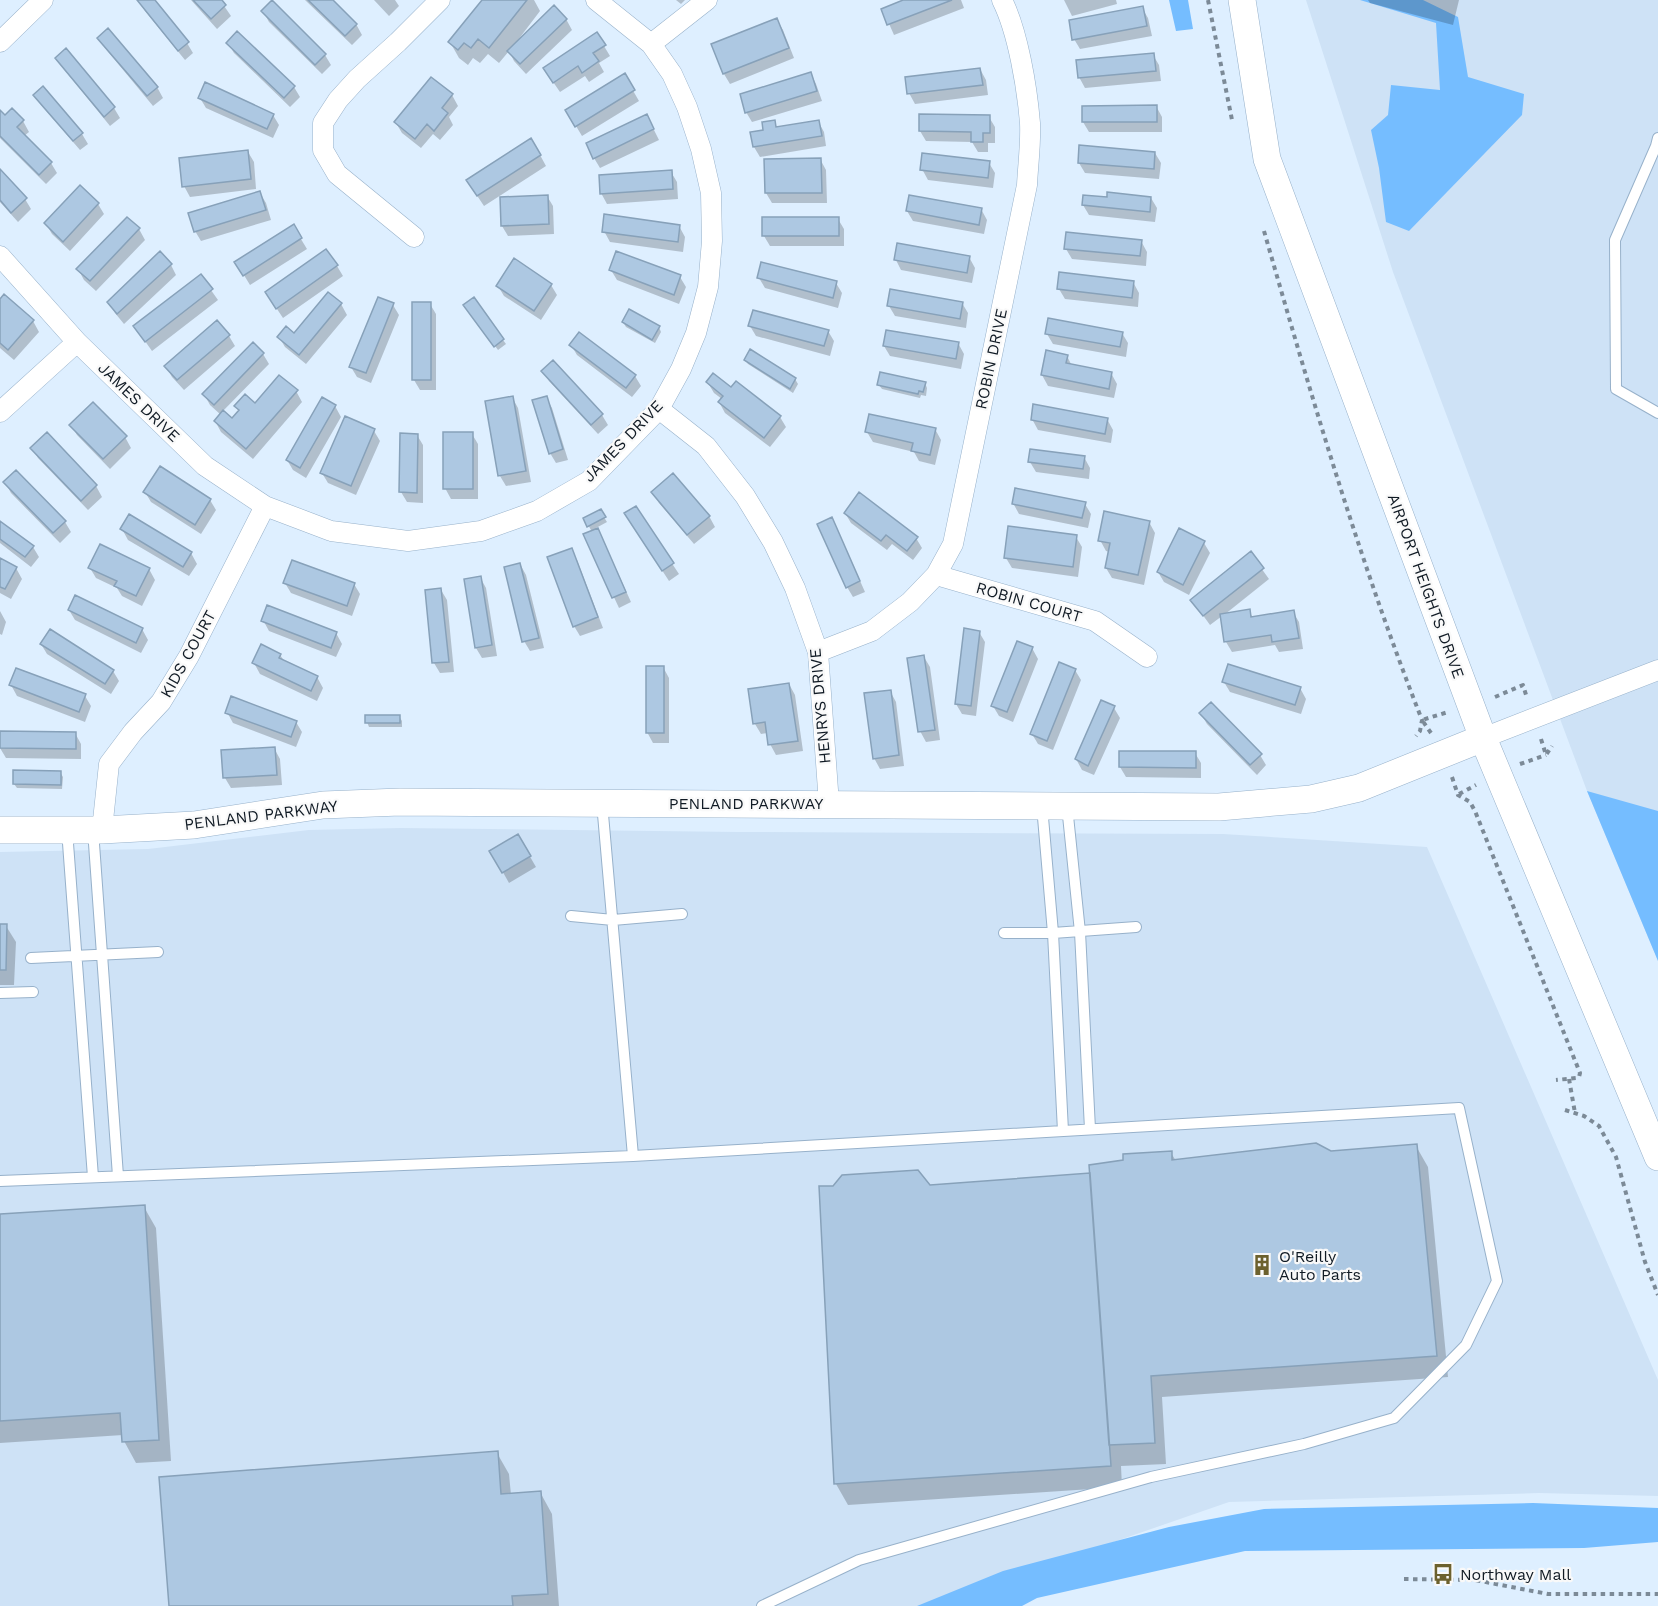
<svg xmlns="http://www.w3.org/2000/svg" width="1658" height="1606" font-family="'Work Sans',sans-serif">
  <rect width="100%" height="100%" fill="#deefff"/>
  <path fill="#cee2f6" d="M1306,0H1658V961L1587,791L1393,272Z
    M401,828L738,832L1223,834L1427,847L1658,1380V1496L1539,1493L1229,1502L1004,1580L949,1606H0V852L148,849L309,830Z"/>
  <path fill="#75bdff" d="M1169,0H1188L1193,29L1176,31Z
    M1360,0H1423L1458,17L1468,77L1524,94L1522,115L1409,231L1386,222L1379,168L1371,130L1388,115L1391,85L1440,90L1436,23Z
    M1587,791L1658,811V961Z
    M1533,1503L1658,1508V1542L1584,1548L1245,1551L1037,1598L1022,1606H917L1003,1571L1169,1527L1264,1509Z"/>
  <path fill="#0003" d="M139,0H153L187,43L193,53L185,60L145,11Z
    M191,0H220L231,16L217,29Z
    M305,0H331L356,24L362,35L352,45Z
    M374,0H395L399,6L389,16Z
    M484,0H534L540,11L518,40L519,41L566,19L572,30L526,74L514,61L509,51L499,63L488,54L480,63L473,58L468,65L459,58L450,42Z
    M676,0H685L681,4Z
    M907,0H961L964,8L894,35L883,10Z
    M1064,0H1116L1117,4L1072,16Z
    M1368,0H1459L1453,25L1370,3Z
    M1142,8L1148,18L1152,36L1080,49L1074,39Z
    M263,11L325,55L331,65L322,74L269,22Z
    M777,20L783,30L794,58L730,84L724,74L713,45Z
    M99,38L157,87L163,98L153,106L105,48Z
    M228,43L294,87L300,97L290,107L234,53Z
    M604,46L610,56L599,63L604,72L589,82L585,76L560,92L551,79Z
    M66,50L114,108L120,118L110,126L63,68L57,58Z
    M1153,55L1159,65L1161,81L1085,88L1079,77Z
    M980,69L986,80L988,95L915,104L909,93Z
    M811,74L816,84L822,101L752,122L746,112Z
    M624,75L639,101L582,136L567,111Z
    M35,95L82,134L88,144L80,150L41,105Z
    M452,95L458,106L449,117L453,125L440,140L433,134L421,148L402,133L396,123Z
    M200,98L273,115L279,125L273,138L206,108Z
    M1156,106L1162,117V132H1089L1083,122V107Z
    M12,111L23,121L29,132L24,136L51,163L57,173L46,184L0,138V112L5,118Z
    M989,117L995,127V143H988V152H978L972,142L926,141L920,131Z
    M818,121L824,132L826,146L760,157L754,147L765,131L774,122L777,128Z
    M652,126L659,140L600,168L594,158Z
    M248,152L254,162L256,189L190,197L184,186Z
    M1155,153L1161,163L1159,179L1085,173L1079,163Z
    M540,155L546,166L484,206L474,191Z
    M820,159L826,170L827,203H772L766,193Z
    M989,163L995,173L993,188L928,180L922,169Z
    M0,171L25,199L31,209L18,222L0,202Z
    M671,172L677,182L678,199L607,204L601,193Z
    M260,193L266,203L271,220L201,241L195,231Z
    M547,196L553,206L554,234L508,236L502,226Z
    M1151,198L1157,208L1155,222L1089,215L1083,205Z
    M98,204L104,214L70,251L52,234L46,224Z
    M981,209L987,220L984,234L913,221L907,211Z
    M127,219L139,229L145,240L96,291L84,280L78,269Z
    M838,219L844,229V246H770L764,236Z
    M293,226L307,249L250,285L236,262Z
    M679,226L685,237L683,252L610,242L604,231Z
    M1141,241L1147,252L1146,266L1072,259L1066,249Z
    M969,257L975,268L972,283L901,270L896,260Z
    M171,265L176,275L124,324L115,313L109,303Z
    M337,266L343,276L283,318L273,303Z
    M611,270L680,277L686,287L679,304L617,280Z
    M201,276L218,300L152,351L135,327Z
    M759,278L836,283L842,293L838,308L765,288Z
    M1133,282L1139,293L1138,307L1065,299L1059,289Z
    M551,285L557,295L541,320L504,296L498,286Z
    M0,301L33,321L39,332L14,360L0,348Z
    M962,303L968,313L966,328L895,316L889,306Z
    M341,304L347,315L306,364L285,347L279,337L294,335Z
    M430,304L436,314V390H420L414,380Z
    M393,305L399,315L371,383L357,377L351,367Z
    M468,309L503,340L506,344L498,350Z
    M623,322L659,327L661,332L655,343L626,327Z
    M750,326L828,331L834,341L830,356L756,336Z
    M1122,333L1128,343L1126,357L1053,344L1047,334Z
    M229,336L235,346L184,390L172,377L166,366Z
    M958,343L964,354L961,369L890,356L884,346Z
    M571,345L635,376L641,386L632,397L577,355Z
    M263,354L269,364L222,412L232,420L239,412L236,407L255,405L296,391L302,402L253,459L221,432L215,421L221,415L210,405L204,394Z
    M1067,356L1072,366L1111,373L1117,384L1114,398L1048,386L1042,375Z
    M745,360L795,379L798,384L793,393L748,364Z
    M543,371L602,415L608,425L598,434L549,381Z
    M708,383L731,389L780,417L786,427L770,447L725,413L719,402L722,399L714,393Z
    M925,383L927,388L926,396L921,395L920,398L882,389L879,385Z
    M512,397L518,408L531,482L506,486L500,476L486,402Z
    M546,397L552,408L568,460L556,463L550,453Z
    M335,406L341,417L306,478L293,470L287,460Z
    M346,418L374,431L380,441L356,495L328,483L322,473Z
    M1032,419H1107L1113,430L1111,443L1038,430Z
    M71,425L125,437L131,448L110,469L77,435Z
    M935,429L941,440L935,465L919,461L914,452L873,442L867,432Z
    M46,434L96,486L102,497L88,510L38,458L32,448Z
    M472,434L478,444V499H451L445,488Z
    M417,435L423,445V503L407,502L401,492Z
    M1084,457L1090,468L1089,479L1036,472L1030,462Z
    M5,482L65,522L71,532L60,543L11,493Z
    M145,492L210,500L216,510L201,534L151,502Z
    M653,493L709,516L715,527L694,544L659,503Z
    M1013,503L1085,504L1091,514L1088,528L1019,514Z
    M635,508L679,574L669,581L632,524Z
    M600,511L607,522L596,528L603,540L631,602L619,608L585,535L592,532L585,519Z
    M845,513L916,538L922,548L913,560L892,544L887,550L851,523Z
    M130,516L191,553L197,564L189,576L128,540L122,529Z
    M0,522L33,547L39,557L31,567L0,543Z
    M1149,522L1155,533L1144,585L1112,578L1106,568L1110,552L1106,551L1100,540Z
    M837,529L865,592L853,597L847,587Z
    M1076,537L1082,547L1078,577L1012,568L1006,558Z
    M1204,543L1210,553L1189,595L1164,582L1158,572Z
    M571,550L577,560L603,628L580,636L574,626Z
    M1251,554L1269,579L1224,615L1249,611L1253,618L1293,612L1299,622L1303,649L1279,652L1275,645L1232,652L1226,642L1222,616L1210,625L1192,600Z
    M0,559L16,568L22,579L11,599L0,593Z
    M520,564L526,575L544,648L530,651L524,641Z
    M90,568L149,569L155,580L142,606L122,596L117,588L96,578Z
    M480,577L486,588L497,656L482,658L476,648Z
    M285,583L354,584L360,594L352,616L291,593Z
    M441,590L447,600L454,672L440,673L434,663L426,591Z
    M69,610L142,629L148,640L141,653L75,620Z
    M0,611L6,622L2,635L0,634Z
    M263,620L336,633L342,644L336,657L269,631Z
    M979,632L985,642L976,716L962,714L956,704Z
    M41,644L113,671L119,681L111,694L47,654Z
    M1032,648L1038,659L1013,722L999,716L993,706Z
    M280,655L285,662L317,677L323,688L317,701L260,674L254,663Z
    M924,657L930,667L940,740L926,742L920,731Z
    M663,667L669,678V743H653L647,732Z
    M1075,670L1081,680L1053,750L1038,744L1032,734Z
    M1224,682L1300,688L1306,699L1301,714L1230,692Z
    M789,684L795,695L803,751L776,755L770,744L768,733L761,734L755,724L750,690Z
    M11,685L85,696L91,706L85,722L17,696Z
    M890,691L896,702L904,766L880,769L874,758Z
    M1114,708L1120,718L1094,775L1082,770L1076,759Z
    M227,712L296,722L302,732L296,747L233,723Z
    M1201,714L1260,755L1266,765L1257,775L1207,724Z
    M399,716L402,721V727H369L367,722Z
    M0,733H75L81,744V759L6,758L0,748Z
    M274,748L280,759L282,785L231,788L225,778Z
    M1195,753L1201,763V778L1126,777L1120,767Z
    M60,772L63,777L62,789L17,788L14,784Z
    M518,836L536,867L509,883L491,851Z
    M0,926H6L16,942L14,985H0Z
    M1416,1146L1428,1167L1448,1377L1162,1397L1166,1464L1121,1466L1122,1487L848,1505L836,1484L820,1188L930,1186L1092,1175L1171,1153L1176,1161L1331,1153Z
    M144,1207L156,1228L171,1461L136,1463L124,1441L123,1435L0,1443V1216Z
    M497,1453L509,1474L511,1495L540,1492L552,1514L559,1606H170Z"/>
  <path fill="#adc8e2" stroke="#87a1b9" stroke-width="1.5" d="M137,0H155L189,42L178,51Z
    M193,0H222L226,5L211,19Z
    M272,0L326,54L315,65L261,11Z
    M308,0H333L357,24L345,36Z
    M482,0H527L489,48L478,39L471,48L464,43L458,50L448,42Z
    M903,0H952L887,25L881,9Z
    M554,5L567,19L520,64L507,51Z
    M1143,6L1147,26L1072,40L1069,20Z
    M777,18L789,48L723,74L711,44Z
    M108,28L158,87L147,96L97,38Z
    M237,31L295,86L284,98L226,43Z
    M597,32L606,45L593,53L599,61L582,73L578,66L553,83L543,68Z
    M66,48L115,107L104,117L55,58Z
    M1154,53L1156,71L1078,78L1076,60Z
    M980,68L983,85L907,94L905,77Z
    M811,72L817,91L745,113L740,94Z
    M625,73L635,90L575,127L565,110Z
    M431,77L453,94L442,108L448,113L434,131L427,124L415,139L394,122Z
    M205,82L274,114L267,129L198,98Z
    M43,86L83,133L73,141L33,95Z
    M1157,105V122H1082V106Z
    M12,108L24,120L17,127L52,162L39,175L0,136V110L5,115Z
    M647,114L654,129L593,159L586,143Z
    M919,114L990,115V133H983V142H971V132L919,131Z
    M775,120L776,127L819,120L822,136L753,147L750,132L763,130L762,122Z
    M531,138L541,155L477,196L466,180Z
    M1079,145L1155,152L1154,169L1078,163Z
    M248,150L251,179L182,187L179,158Z
    M922,153L990,161L988,178L920,170Z
    M821,158L822,193H765L764,159Z
    M0,169L27,198L11,213L0,200Z
    M672,170L673,189L600,194L599,175Z
    M80,185L99,203L63,242L44,223Z
    M260,191L266,210L194,232L188,213Z
    M1107,192L1151,197L1150,212L1082,205L1083,195L1107,197Z
    M548,195L549,224L501,226L500,197Z
    M909,195L982,208L979,225L906,211Z
    M604,214L680,225L678,242L602,232Z
    M127,217L140,228L90,281L76,269Z
    M762,217H839V236H762Z
    M294,224L302,238L243,276L234,262Z
    M1066,232L1142,240L1140,256L1064,249Z
    M897,243L970,256L967,273L894,260Z
    M326,249L338,265L276,309L265,292Z
    M160,251L172,264L117,314L107,302Z
    M616,251L681,275L674,295L609,270Z
    M514,258L552,284L534,311L496,286Z
    M761,262L837,281L833,298L757,278Z
    M1059,272L1134,281L1132,298L1057,289Z
    M201,274L213,289L145,342L133,326Z
    M890,289L963,302L960,319L887,306Z
    M328,292L342,303L299,355L277,337L286,326L294,333Z
    M4,294L34,320L8,350L0,343V299Z
    M378,297L394,303L366,373L349,367Z
    M474,297L504,339L494,347L463,305Z
    M412,302H431V380H412Z
    M629,309L660,326L652,340L622,322Z
    M753,310L829,330L824,346L748,326Z
    M1048,318L1123,332L1120,347L1045,334Z
    M217,320L230,335L177,380L164,366Z
    M886,330L959,342L956,359L883,346Z
    M579,332L636,375L626,388L569,345Z
    M253,342L264,353L214,405L202,394Z
    M750,349L796,378L790,389L744,360Z
    M1046,350L1068,355L1066,363L1112,372L1109,389L1041,375Z
    M553,360L603,414L591,425L541,371Z
    M880,372L926,382L923,392L919,391L918,394L877,385Z
    M713,373L731,387L736,381L781,416L764,438L718,402L723,396L706,382Z
    M279,375L298,390L246,449L214,421L223,410L232,418L239,410L234,406L245,394L255,403Z
    M513,396L526,471L498,476L485,401Z
    M547,396L563,449L549,454L532,400Z
    M322,397L336,405L300,468L286,460Z
    M93,402L127,436L103,459L69,425Z
    M1033,404L1108,418L1105,434L1031,420Z
    M869,414L936,428L930,455L911,451L913,443L865,432Z
    M345,416L375,429L351,486L320,473Z
    M47,432L97,485L81,501L30,448Z
    M443,432H473V489H443Z
    M400,433L418,434L417,493L399,492Z
    M1030,449L1085,456L1083,469L1028,462Z
    M160,466L211,499L195,525L143,492Z
    M16,470L66,521L53,533L3,482Z
    M673,473L710,516L687,535L651,492Z
    M1015,488L1086,502L1082,518L1012,504Z
    M859,492L918,537L907,551L886,535L881,541L844,513Z
    M636,506L674,563L662,571L624,513Z
    M601,509L606,517L587,527L583,518Z
    M1104,511L1150,521L1138,575L1105,568L1110,543L1098,541Z
    M129,514L192,552L183,567L120,529Z
    M832,517L860,581L846,588L817,524Z
    M0,521L34,546L25,557L0,539Z
    M1008,526L1077,535L1073,567L1004,558Z
    M598,528L626,592L612,598L583,534Z
    M1179,528L1205,541L1183,585L1157,572Z
    M100,544L150,568L136,596L114,586L117,581L88,568Z
    M572,548L598,617L573,627L547,557Z
    M1251,551L1264,568L1203,616L1190,600Z
    M0,558L17,567L5,589L0,587Z
    M292,560L355,583L347,606L283,583Z
    M520,563L539,638L522,642L504,567Z
    M481,576L492,645L475,648L464,579Z
    M441,588L449,662L432,663L425,590Z
    M75,595L143,628L136,643L68,610Z
    M267,605L337,632L331,648L261,621Z
    M1250,609L1251,617L1294,610L1299,638L1272,642L1271,635L1224,642L1220,614Z
    M964,628L980,631L971,706L955,704Z
    M50,629L114,670L105,684L40,644Z
    M1017,641L1033,647L1007,712L991,706Z
    M261,644L281,654L279,658L318,676L311,691L252,663Z
    M924,655L935,730L918,732L907,658Z
    M1059,662L1076,669L1047,741L1030,734Z
    M1228,664L1301,687L1295,705L1222,682Z
    M646,666H664V733H646Z
    M16,668L86,694L79,712L9,685Z
    M789,683L798,741L768,745L765,722L753,724L748,689Z
    M891,690L899,755L873,759L864,693Z
    M231,696L297,721L291,737L225,713Z
    M1101,700L1115,706L1088,766L1075,759Z
    M1211,702L1262,754L1250,765L1199,713Z
    M365,715H400V723H365Z
    M0,731L76,732V749L0,748Z
    M275,747L277,775L223,778L221,750Z
    M1119,751H1196V768L1119,767Z
    M13,770L61,771V785L13,784Z
    M518,834L531,856L502,873L489,851Z
    M0,924H7L6,970H0Z
    M1316,1143L1331,1151L1417,1144L1437,1356L1151,1376L1155,1443L1109,1445L1089,1165L1123,1160V1154L1172,1151V1160Z
    M918,1170L930,1185L1090,1173L1111,1466L834,1484L819,1186H833L842,1175Z
    M145,1205L159,1440L122,1442L120,1413L0,1421V1214Z
    M498,1451L501,1494L541,1491L548,1594L512,1596L513,1606H169L159,1477Z"/>
  <g fill="none" stroke-linecap="round" stroke-linejoin="round">
    <defs>
      <path id="lane" d="M1658,138L1656,146L1615,240L1616,389L1658,413
        M602,803L633,1156
        M1042,806L1053,933L1063,1131
        M1067,806L1080,932L1090,1129
        M67,830L93,1177
        M93,830L118,1176
        M571,916L613,920L682,914
        M1004,933H1053L1136,927
        M31,958L158,952
        M0,993L33,992
        M0,1181L633,1156L1459,1108L1497,1281L1466,1345L1394,1418L1304,1444L1151,1477L859,1560L762,1606"/>
      <path id="street" d="M0,42L43,0
        M651,44L707,0
        M414,237L337,174L323,150V123L338,100L357,79L398,42L440,0
        M0,256L77,342L205,466L265,506L331,531L408,541L481,531L537,511L589,481L659,409L681,369L696,333L708,287L712,241L711,193L701,149L687,107L672,74L651,44L596,0
        M659,409L706,446L745,496L773,542L795,588L818,652L829,804
        M0,412L77,342
        M936,575L1095,621L1147,657
        M818,652L872,631L910,602L936,575L953,544L1027,185C1028,165 1031,143 1030,123C1027,87 1018,32 1002,0
        M1483,738L1658,670
        M102,830L109,764L133,732L161,702L189,656L265,506"/>
      <path id="secondary" d="M1242,0L1267,159L1483,738L1658,1157
        M0,830H102L194,825L323,805L400,802L1219,807L1311,799L1359,788L1483,738"/>
    </defs>
    <use href="#lane" stroke="#97b1ca" stroke-width="12"/>
    <use href="#street" stroke="#97b1ca" stroke-width="21"/>
    <use href="#secondary" stroke="#97b1ca" stroke-width="28"/>
    <path stroke="#7c8a97" stroke-width="4" stroke-dasharray="4.5 4.5" stroke-linecap="butt" d="M1208,0L1232,120
      M1264,231C1311,395 1359,560 1422,720L1420,731L1416,736
      M1495,697L1523,685L1527,698
      M1431,733L1422,720L1448,712
      M1541,739L1546,755L1552,746
      M1520,764L1546,755
      M1452,777L1458,795L1470,802L1475,811L1580,1073L1579,1077L1576,1078L1556,1080
      M1459,794L1476,785
      M1569,1079L1575,1113
      M1565,1110L1584,1116L1599,1126L1616,1157L1645,1262L1658,1295
      M1404,1579L1475,1580L1548,1594H1658"/>
    <use href="#lane" stroke="#fff" stroke-width="10"/>
    <use href="#street" stroke="#fff" stroke-width="20"/>
    <use href="#secondary" stroke="#fff" stroke-width="27"/>
  </g>
  <defs>
    <symbol id="building-bare" viewBox="-9 -9 18 18"><path d="M-4-6H4V6H1V3H-1V6H-4ZM-2.5-4.3h1.7v1.8h-1.7ZM.8-4.3h1.7v1.8H.8ZM-2.5-1h1.7V.8h-1.7ZM.8-1h1.7V.8H.8Z" fill="#6c612e" stroke="#f9f9f9" stroke-width="2.5" paint-order="stroke"/></symbol>
    <symbol id="bus-bare" viewBox="-9 -9 18 18"><path d="M-5-6H5V4H4V6H2V4H-2V6H-4V4H-5ZM-3.5-4V0h7V-4ZM-3.5 1.2v1.5H-2V1.2ZM2 1.2v1.5H3.5V1.2Z" fill="#6c612e" stroke="#f9f9f9" stroke-width="2.5" paint-order="stroke"/></symbol>
  </defs>
  <g fill-rule="evenodd">
    <use href="#building-bare" x="1247" y="1250" width="30" height="30"/>
    <use href="#bus-bare" x="1428" y="1559" width="30" height="30"/>
  </g>
  <g text-anchor="middle" dominant-baseline="central" stroke-width="4.5" stroke-linejoin="round" paint-order="stroke">
    <g font-size="16" fill="#101a24" stroke="#f9f9f9">
      <text transform="translate(991 359) rotate(-78)">ROBIN DRIVE</text>
      <text transform="translate(139 402) rotate(44)">JAMES DRIVE</text>
      <text transform="translate(623 441) rotate(-46)">JAMES DRIVE</text>
      <text transform="translate(1426 586) rotate(70)">AIRPORT HEIGHTS DRIVE</text>
      <text transform="translate(1029 602) rotate(16)">ROBIN COURT</text>
      <text transform="translate(188 654) rotate(-61)">KIDS COURT</text>
      <text transform="translate(820 706) rotate(-95)">HENRYS DRIVE</text>
      <text x="746" y="803">PENLAND PARKWAY</text>
      <text transform="translate(261 815) rotate(-7)">PENLAND PARKWAY</text>
    </g>
    <g font-size="16" fill="#101a24" stroke="#f9f9f9" text-anchor="start">
      <text x="1279" y="1256">O'Reilly<tspan x="1279" dy="18">Auto Parts</tspan></text>
      <text x="1460" y="1574">Northway Mall</text>
    </g>
  </g>
</svg>
